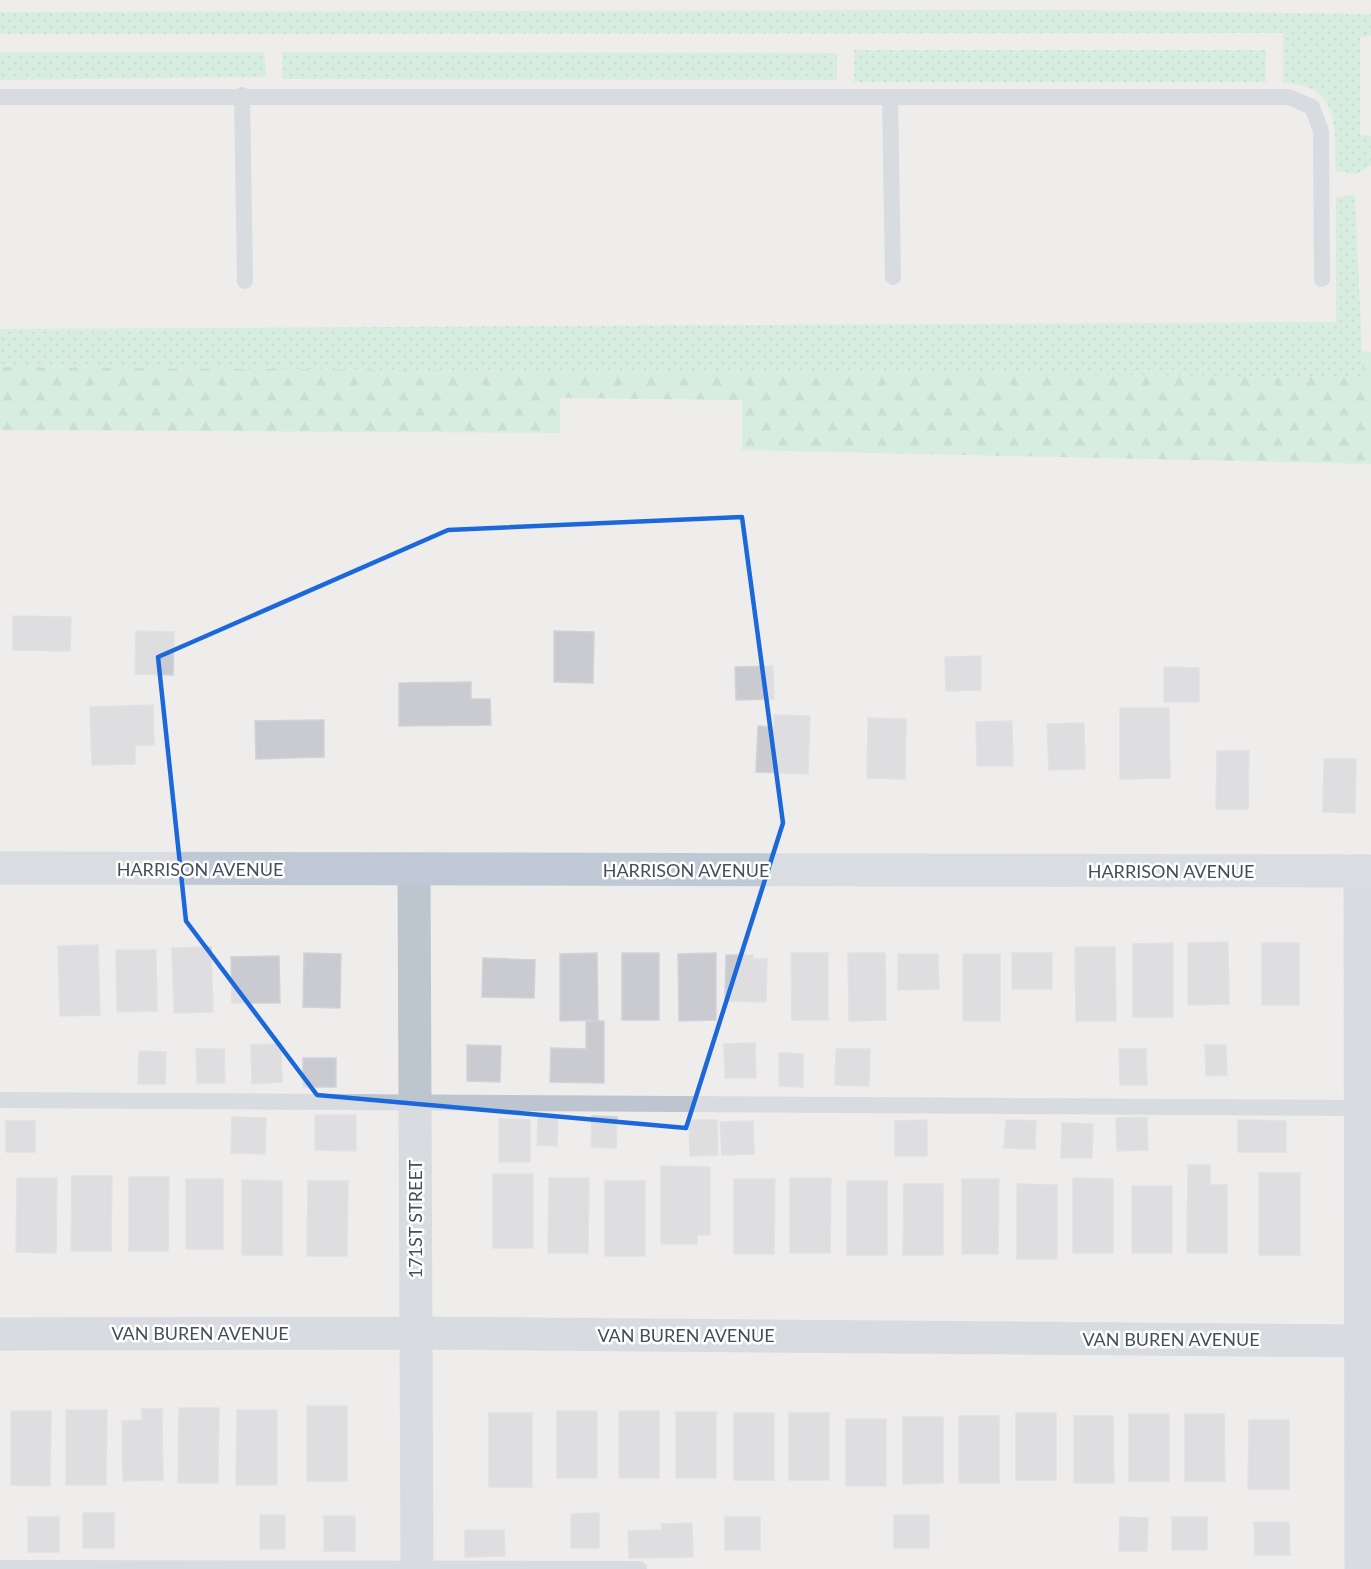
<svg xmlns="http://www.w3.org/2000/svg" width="1371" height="1569" font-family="Lato,sans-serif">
  <defs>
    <pattern id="grass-dots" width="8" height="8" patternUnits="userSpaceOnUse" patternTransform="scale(1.5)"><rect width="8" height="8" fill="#baedd0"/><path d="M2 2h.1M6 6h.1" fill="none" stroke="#a1cdb5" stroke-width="1.8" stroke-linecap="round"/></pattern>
    <pattern id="forest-firs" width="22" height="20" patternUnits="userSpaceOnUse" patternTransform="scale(1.5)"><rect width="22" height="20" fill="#baedd0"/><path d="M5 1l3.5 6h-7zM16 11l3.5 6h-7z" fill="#a1cdb5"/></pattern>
  </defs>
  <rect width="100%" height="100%" fill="#efecec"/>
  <path fill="url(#grass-dots)" d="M1060,10L1371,14V36L1360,37V135L1371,136V165L1357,174L1336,171C1335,128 1340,83 1283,83V33L0,34V12Z
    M854,50H1266V82H854Z
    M0,52H264L266,77L0,80Z
    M282,52L837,53V80L282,79Z
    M1355,194L1363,377L0,367V329L1336,322V198Z"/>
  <path fill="url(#forest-firs)" d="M1361,351L1371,352V464L742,450V400L560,398V433L0,430V367L1363,377Z"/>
  <path fill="#c9cbd1" stroke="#d0d2d8" stroke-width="1.5" d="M13,616L71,617L70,651L13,650Z
    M136,631L174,632L173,675L135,674Z
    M554,631L594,632L593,683L554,682Z
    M981,656V690L946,691L945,657Z
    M773,666L774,699L736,700L735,667Z
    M1164,667L1199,668V702H1164Z
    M471,682V699H490L491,725L399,726V683Z
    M153,705L154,745H135V764L92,765L90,707Z
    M1120,708H1169L1170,778L1120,779Z
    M774,715L810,716L808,774L756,772L758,726L774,727Z
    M868,718L906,719L905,779L867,778Z
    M324,720V757L256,759L255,721Z
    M1012,721L1013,766H977L976,722Z
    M1084,723L1085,769L1049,770L1047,724Z
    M1217,751H1249L1248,809H1216Z
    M1324,759H1356L1355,813L1323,812Z
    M1228,942L1229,1004L1188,1005V943Z
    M1173,943V1017H1133V944Z
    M1262,943H1299V1005H1262Z
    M98,945L100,1015L60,1016L58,946Z
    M211,947L213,1012L174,1013L172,948Z
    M1075,947H1115L1116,1021H1076Z
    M116,950H156L157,1011L117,1012Z
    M304,953L341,954L340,1008L303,1007Z
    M597,953L598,1020L560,1021V954Z
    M622,953H659V1020H622Z
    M716,953V1020L679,1021L678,954Z
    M791,953H828V1020H792Z
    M848,953H885L886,1020L849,1021Z
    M1012,953H1052V989H1012Z
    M898,954H938L939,989L898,990Z
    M963,954H1000V1021H963Z
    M726,955H753V959H767L766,1002L725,1001Z
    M279,956L280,1003H232L231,957Z
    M483,958L535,960L534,998L482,997Z
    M586,1021H604V1083L550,1082L551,1048L586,1049Z
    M755,1043L756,1078H725L724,1044Z
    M281,1044L282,1082L252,1084L251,1045Z
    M467,1045L501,1046L500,1082L467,1081Z
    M1205,1045H1226L1227,1075L1206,1076Z
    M196,1049H224L225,1083H197Z
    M836,1049H870L869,1086L835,1085Z
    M1119,1049H1146L1147,1085H1120Z
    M139,1051L166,1052L165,1084H138Z
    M779,1053L803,1054V1087L779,1086Z
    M303,1058H336V1087H303Z
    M315,1115H356V1151L315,1150Z
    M592,1116L617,1117L616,1148L591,1147Z
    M232,1117L266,1118L265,1154L231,1153Z
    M538,1117L558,1118L557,1146L537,1145Z
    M1147,1117L1148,1150L1117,1151L1116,1118Z
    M499,1119L530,1120V1162H499Z
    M689,1120H717L718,1155L690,1156Z
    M927,1120V1156H895V1121Z
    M1006,1120L1036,1121L1035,1149L1004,1148Z
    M1238,1120L1286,1121V1152H1238Z
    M6,1121H35V1152H6Z
    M753,1121L754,1154L722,1155L720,1122Z
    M1062,1123L1093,1124L1092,1158H1061Z
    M1188,1165H1210V1185H1227V1253H1187Z
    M661,1166L710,1167V1235H697V1244H661Z
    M1259,1173H1300V1255H1259Z
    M493,1174H533V1248H493Z
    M72,1176H112L111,1251H71Z
    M129,1177H169L168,1251H129Z
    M17,1178H57L56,1253L16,1252Z
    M549,1178H589L588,1253H548Z
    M790,1178H831L830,1253H790Z
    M1073,1178L1113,1179V1253H1073Z
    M186,1179H223V1249H186Z
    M734,1179H775L774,1254H734Z
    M962,1179H999L998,1254H962Z
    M242,1180L282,1181V1255H242Z
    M308,1181H348L347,1256H307Z
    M605,1181H645V1256H605Z
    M847,1181H887V1255H847Z
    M904,1184H943V1255H903Z
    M1017,1184L1057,1185V1259H1017Z
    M1132,1186H1172V1253H1132Z
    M307,1406H347V1481H307Z
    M179,1408H219L218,1483H178Z
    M142,1409H162L163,1480L123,1481L122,1421L142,1420Z
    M66,1410H107L106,1485H66Z
    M237,1410H277V1485H236Z
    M11,1411H51L50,1486L11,1485Z
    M557,1411H597V1478H557Z
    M619,1411H659V1478H619Z
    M676,1412H716V1478H676Z
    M489,1413H532V1487H489Z
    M734,1413H774V1480H734Z
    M789,1413H829V1480H789Z
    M1016,1413H1056V1480H1016Z
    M1129,1414H1169V1481H1129Z
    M1185,1414H1224L1225,1481H1185Z
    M959,1416H999V1483H959Z
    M1074,1416H1113L1114,1483H1074Z
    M903,1417H943V1483L903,1484Z
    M846,1419H886V1486H846Z
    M1249,1420H1289V1489H1248Z
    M83,1513H114V1548H83Z
    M599,1513V1548H571V1514Z
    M260,1515H285V1549H260Z
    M894,1515H929V1548H894Z
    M324,1516H355V1551H324Z
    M28,1517H59V1552H28Z
    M725,1517H760V1550H725Z
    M1120,1517L1148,1518L1147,1551H1119Z
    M1172,1517H1207V1550H1172Z
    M1254,1522H1289L1290,1555H1255Z
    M692,1523L693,1557L629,1558L628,1531L662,1530L661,1524Z
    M465,1530H504L505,1556L465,1557Z"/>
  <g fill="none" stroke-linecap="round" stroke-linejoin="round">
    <path stroke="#bdc6cf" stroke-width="16" d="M242,95L245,281
      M0,97H1289L1312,107L1321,131L1322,279
      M890,97L893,277
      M0,1100L1364,1108
      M0,1568L639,1569"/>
    <path stroke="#bdc6cf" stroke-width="33" d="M414,869L417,1569
      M1360,871L1361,1569
      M0,1334L416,1333L1371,1341"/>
    <path stroke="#bfc9d6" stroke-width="33" d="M0,868L1371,871"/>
  </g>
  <path d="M0 0H1371V1569H0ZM742,517L783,823L686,1128L317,1095L186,921L158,657L448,530Z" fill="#efecec" fill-opacity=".55" fill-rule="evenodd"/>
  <path fill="none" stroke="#1b68db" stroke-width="4.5" stroke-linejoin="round" d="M742,517L783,823L686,1128L317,1095L186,921L158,657L448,530Z"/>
  <g text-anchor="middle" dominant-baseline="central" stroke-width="5" stroke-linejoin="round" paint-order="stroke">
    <g font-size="18" fill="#454f59" stroke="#fff">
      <text x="200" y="869">HARRISON AVENUE</text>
      <text x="686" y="870">HARRISON AVENUE</text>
      <text x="1171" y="871">HARRISON AVENUE</text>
      <text transform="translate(415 1219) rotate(-90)">171ST STREET</text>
      <text x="200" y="1333">VAN BUREN AVENUE</text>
      <text x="686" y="1335">VAN BUREN AVENUE</text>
      <text x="1171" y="1339">VAN BUREN AVENUE</text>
    </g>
  </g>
</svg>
